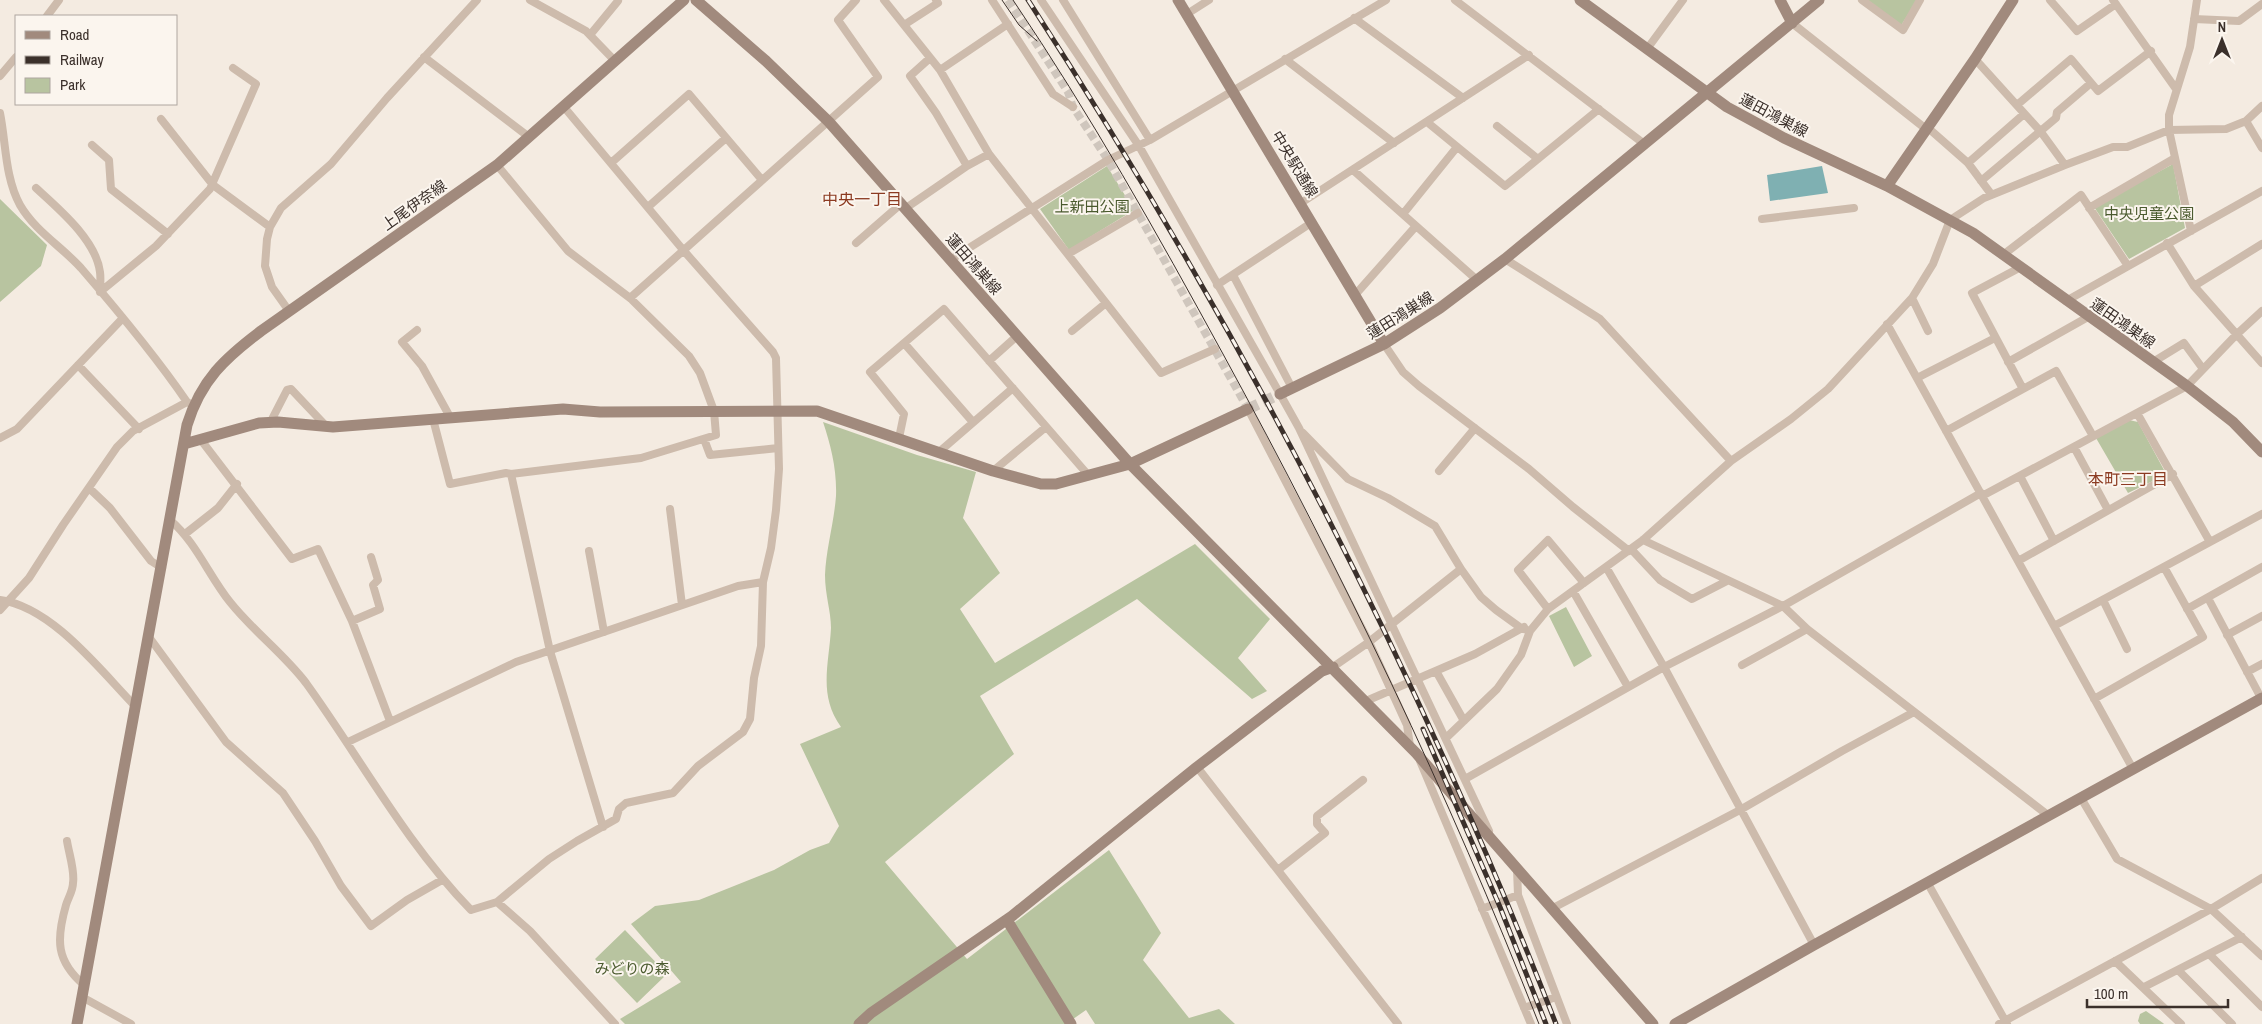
<svg xmlns="http://www.w3.org/2000/svg" width="2262" height="1024" font-family="'Archivo Narrow','Noto Sans JP',sans-serif">
  <rect width="100%" height="100%" fill="#f4ebe1"/>
  <path fill="#b8c4a0" d="M1867,0H1917L1902,24L1899,25Z
    M2173,164L2185,228L2129,259L2094,207Z
    M1107,166L1134,210L1069,250L1040,209Z
    M0,199L47,245L41,266L0,302Z
    M2129,420L2138,422L2164,470L2163,476L2128,493L2096,438Z
    M823,422L917,455L976,472L963,518L1000,573L960,609L995,663L1195,544L1270,619L1238,658L1267,691L1252,699L1137,599L980,696L1014,754L885,862L967,959L1109,850L1161,933L1143,960L1189,1018L1219,1009L1235,1024H1095L1086,1010L1066,1024H625L620,1019L681,982L631,924L655,906L699,900L774,870L810,850L829,843L839,826L800,744L841,727C818,695 829,665 831,628C831,611 825,595 825,575C826,549 834,523 836,496C837,470 831,446 823,422Z
    M1566,607L1592,656L1574,667L1549,616Z
    M625,930L667,974L637,1003L595,959Z
    M2146,1011L2163,1023L2164,1024H2140L2138,1021L2140,1014Z"/>
  <path fill="#7fb0b2" d="M1822,166L1828,193L1770,201L1767,175Z"/>
  <g fill="none" stroke-linecap="round" stroke-linejoin="round">
    <path stroke="#cfc6bd" stroke-width="8" stroke-dasharray="8 4" stroke-linecap="butt" d="M1008,0L1068,92L1073,107L1108,160L1248,409"/>
    <path stroke="#cfc6bd" stroke-width="11" stroke-dasharray="11 5.5" stroke-linecap="butt" d="M1248,409L1280,394"/>
    <path stroke="#cdbbac" stroke-width="8" d="M530,0L586,31L614,60
      M884,0L940,70L989,154L1161,373L1215,349
      M992,0L1053,94L1073,107
      M1041,0L1139,146L1280,394L1299,428L1489,831
      M1063,0L1150,140
      M1455,0L1643,143
      M1862,0L1903,30L1920,0
      M2050,0L2077,31L2116,4
      M2113,0L2176,89
      M1187,14L1209,0
      M47,16L59,0
      M1354,18L1463,98
      M2194,19L2239,21L2262,4
      M1792,23L1926,129
      M904,25L938,3L936,0
      M590,35L618,1
      M1647,49L1683,0
      M424,57L529,137
      M930,58L910,76L936,113L967,166
      M1285,59L1394,143
      M1975,59L2041,132L2065,165
      M940,70L1008,24
      M0,76L16,57
      M2017,105L2071,59L2098,91L2151,51
      M0,113C6,143 5,178 20,205C35,231 61,246 81,268C118,311 155,355 187,402L193,405
      M161,119L213,185L270,227
      M2246,121L2262,148
      M1427,122L1505,186L1599,109
      M1497,126L1538,159
      M1927,127L1968,163L1991,194
      M92,145L109,160L111,189L168,234
      M611,163L689,94L762,180
      M1968,163L2024,114
      M497,165L568,251L630,298L689,356L700,373L714,411L716,435L641,458L511,474
      M1353,170L1477,280
      M1981,181L2056,118L2057,112L2091,83
      M36,188C59,209 96,240 100,272C101,279 100,285 100,292
      M1301,203L1529,55
      M648,207L726,138
      M906,208L967,166L989,154
      M2089,208L2175,158
      M1403,214L1457,147
      M1762,219L1854,208
      M2191,231L2169,130V115L2190,47L2197,0
      M856,243L902,203
      M2167,243L2194,286L2262,363
      M1068,254L1138,213
      M2003,255L2081,195L2128,266
      M1505,259L1600,319L1731,461
      M950,260L1108,160L1150,140L1386,0
      M2021,267L1972,293L2023,389
      M1233,275L1292,388
      M1217,285L1311,223
      M2194,286L2262,244
      M100,292L156,246L210,189L256,84L233,68
      M1355,295L1416,226
      M630,298L878,77L838,20L856,0
      M1912,298L1928,331
      M2066,301L2262,191
      M289,311L272,287L265,266L267,239L270,227L281,208L331,164L387,98L477,0
      M1887,324L2133,769
      M417,330L402,342L422,366L450,417
      M1072,331L1106,303
      M904,343L972,421
      M1384,344L1403,372L1419,386L1529,469L1573,507L1629,551
      M989,361L1017,336
      M2008,362L2088,317
      M2153,362L2184,343L2203,369
      M78,365L139,429
      M1917,378L1995,338
      M1248,409L1369,642L1407,725L1410,746
      M2137,413L2210,542
      M433,419L450,484L506,473L511,474L550,651L603,827
      M270,423L287,390L291,389L326,426
      M1946,431L2056,371L2093,436
      M1303,433L1348,479L1388,498L1435,526L1461,569L1481,597L1496,610L1521,628L1530,631
      M0,438L17,429L122,319
      M899,438L904,414L870,372L944,309L1089,476
      M704,439L710,455L778,448
      M201,440L292,559L318,549L352,621L390,721
      M2074,447L2108,510
      M939,452L1013,388
      M993,471L1046,427
      M1439,471L1475,428
      M2020,476L2054,541
      M89,488L110,508L151,561L162,568
      M1982,496L2187,386L2236,335L2262,311
      M670,509L682,605
      M170,520C196,542 209,576 230,602C253,631 284,654 306,683C361,759 405,842 471,910L497,902L549,859L577,841L616,819L619,809L626,803L673,793L698,766L743,732L750,719L754,678L761,646L763,582L771,548L776,510L779,469L776,358L773,352L684,251L564,107
      M185,534L218,508L237,484
      M1643,540L1783,606L1807,629L2049,816
      M1631,549L1660,580L1692,599L1727,581
      M589,551L604,632
      M2018,561L2173,474
      M1606,567L1664,667L1814,945
      M1573,591L1628,687
      M2208,598L2261,698
      M0,600C52,607 100,670 135,706
      M2103,600L2127,649
      M1548,609L1518,570L1548,540L1584,583
      M2187,609L2262,567
      M0,610L29,578L63,525L117,447L133,431L187,402
      M352,621L380,609L373,585L378,580L371,557
      M2054,626L2262,514
      M2227,635L2262,616
      M149,637L226,742L283,793L315,841L341,886L371,926L407,900L442,880
      M1742,665L1807,629
      M1333,667L1369,642L1461,569
      M1436,671L1464,721
      M2247,672L2262,664
      M2094,699L2203,637L2164,567
      M1366,701L1475,654L1524,627
      M1446,738L1497,689L1521,655L1530,631L1548,609L1643,540L1731,461L1791,419L1828,389L1912,298L1933,264L1950,220L1984,198L2065,165L2113,147H2127L2169,130L2226,129L2246,121L2262,106
      M348,742L516,662L738,586L763,582
      M1420,761L1531,1024
      M1197,767L1398,1024
      M1465,779L1664,667L1783,606L1981,493
      M2081,798L2117,859L2211,909L2262,956
      M67,841C69,854 75,871 73,883C73,891 68,898 66,905C56,940 56,961 84,985
      M1517,869L1518,895L1567,1024
      M1278,870L1325,833L1317,824V816L1363,780
      M1927,882L2007,1024
      M497,902L530,931L615,1024
      M1553,908L1740,810L1842,751L1914,712
      M1482,909L1518,895
      M2209,954L2262,1007
      M2115,961L2181,1024
      M2178,970L2232,1024
      M2144,987L2242,937
      M82,997L131,1024
      M1524,1008L1556,997
      M1999,1024L2211,909L2262,878"/>
    <path stroke="#a18a7d" stroke-width="11" d="M696,0L766,61L829,122L1130,464L1416,753L1653,1024
      M1178,0L1384,344
      M1580,0L1727,107L1784,138L1887,186L1973,233L2187,386L2233,422L2262,452
      M1780,0L1792,23
      M1887,186L1975,59L2013,0
      M1280,394L1384,344L1440,308L1505,259L1819,0
      M184,444L259,423L278,422L333,427L563,409L600,412L817,411L993,471L1041,484H1056L1130,464L1248,409
      M1007,920L1071,1024
      M77,1024L187,425C201,380 225,358 261,331L497,165L684,0
      M859,1024L871,1013L1012,916L1197,767L1322,671L1333,667
      M1675,1024L1814,945L2262,698"/>
    <path stroke="#3b302b" stroke-width="1" d="M1002,0L1019,25L1037,41
      M1013,0C1090,114 1157,233 1223,354C1342,572 1448,792 1539,1024"/>
    <defs>
      <path id="rail" d="M1028,0C1237,323 1416,665 1556,1024
        M1423,729L1500,907L1546,1024"/>
    </defs>
    <use href="#rail" stroke="#3b302b" stroke-width="5"/>
    <use href="#rail" stroke="#fbf5ee" stroke-width="3" stroke-dasharray="9" stroke-linecap="butt"/>
  </g>
  <g text-anchor="middle" dominant-baseline="central" stroke-width="4" stroke-linejoin="round" paint-order="stroke">
    <g font-size="15" fill="#3b302b" stroke="#fbf5ee">
      <text transform="translate(1774 115) rotate(28)">蓮田鴻巣線</text>
      <text transform="translate(1295 164) rotate(59)">中央駅通線</text>
      <text transform="translate(414 205) rotate(-35)">上尾伊奈線</text>
      <text transform="translate(974 264) rotate(49)">蓮田鴻巣線</text>
      <text transform="translate(1400 315) rotate(-32)">蓮田鴻巣線</text>
      <text transform="translate(2123 323) rotate(35)">蓮田鴻巣線</text>
    </g>
    <g font-size="15" fill="#4a5a2e" stroke="#fbf5ee">
      <text x="1092" y="206">上新田公園</text>
      <text x="2149" y="213">中央児童公園</text>
      <text x="632" y="968">みどりの森</text>
    </g>
    <g font-size="16" fill="#8c3b22" stroke="#fbf5ee">
      <text x="862" y="199">中央一丁目</text>
      <text x="2128" y="479">本町三丁目</text>
    </g>
  </g>
  <rect x="15" y="15" width="162" height="90" fill="#fbf5ee" stroke="#aea6a0"/>
  <rect x="25" y="31" width="25" height="8" fill="#a18a7d" stroke="#aea6a0"/>
  <text x="60" y="40" font-size="15" fill="#3b302b">Road</text>
  <rect x="25" y="56" width="25" height="8" fill="#3b302b" stroke="#aea6a0"/>
  <text x="60" y="65" font-size="15" fill="#3b302b">Railway</text>
  <rect x="25" y="78" width="25" height="15" fill="#b8c4a0" stroke="#aea6a0"/>
  <text x="60" y="90" font-size="15" fill="#3b302b">Park</text>
  <g transform="translate(2222 40)" stroke="#fbf5ee" stroke-width="4" paint-order="stroke">
  <path d="M0-4L9 19L0 12L-9 19Z" fill="#3b302b"/>
  <text y="-8" font-size="14" font-weight="bold" text-anchor="middle" fill="#3b302b">N</text>
  </g>
  <path d="M2087 999v8h141v-8" fill="none" stroke="#3b302b" stroke-width="2.5"/>
  <text x="2094" y="999" font-size="15" fill="#3b302b" stroke="#fbf5ee" stroke-width="4" paint-order="stroke">100 m</text>
</svg>
